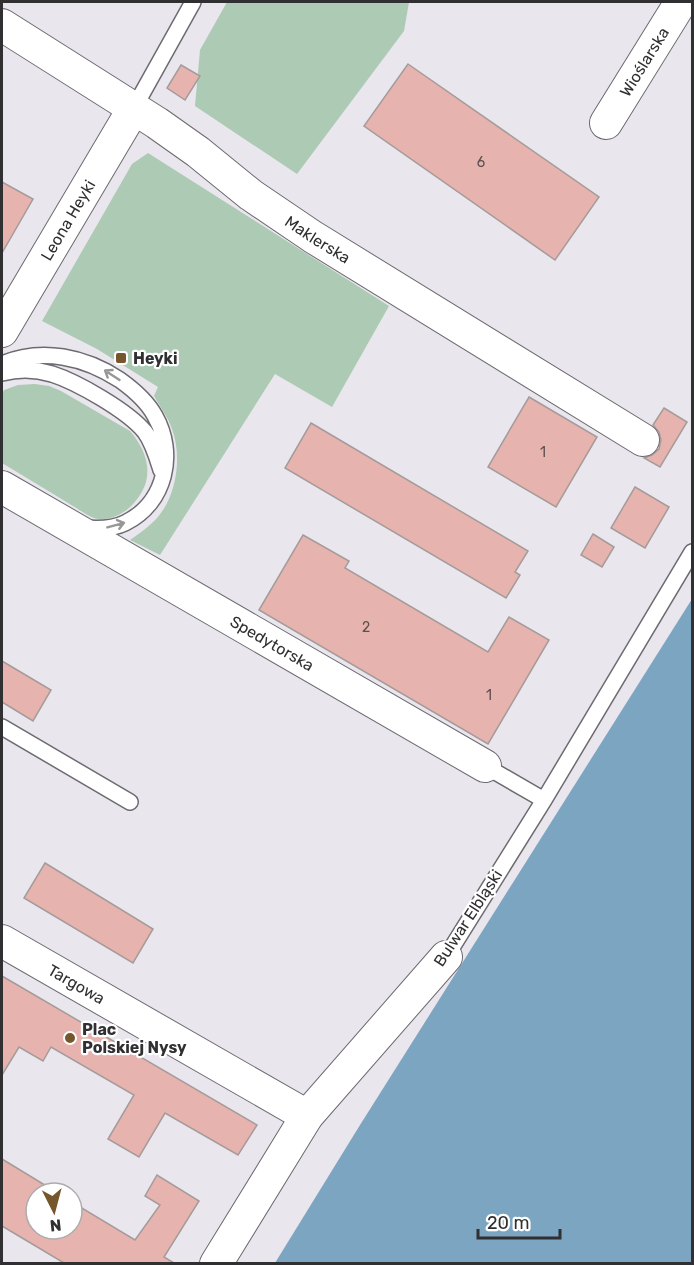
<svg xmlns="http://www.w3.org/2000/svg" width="694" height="1265" font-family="Rubik,sans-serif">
  <rect width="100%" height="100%" fill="#e9e6ed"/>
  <path fill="#accab4" d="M227,2H409L404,31L297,174L195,106L200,50Z
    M148,153L389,306L332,407L275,374L160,555L130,540C138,534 146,529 153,522C176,501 183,458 172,429C168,417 160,407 154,396L158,387L97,349L42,321L132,164Z
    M35,384L49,386L61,391L130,431C142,445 151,463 146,482C140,502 120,521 98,519C90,518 80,510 73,506C49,491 25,477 2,463V394L4,390L18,385Z"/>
  <path fill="#7ca5c2" d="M692,599V1263H275L360,1125Z"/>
  <path fill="#e7b3ae" stroke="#a49b9a" stroke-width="1.5" d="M408,64L599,197L555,260L364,126Z
    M181,65L200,76L185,100L167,88Z
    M2,182L33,199L2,253Z
    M529,397L597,437L556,507L488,467Z
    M664,408L687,422L660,467L644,458L652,455L659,449L661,440L659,432L653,425Z
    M311,423L528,551L515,572L520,575L506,598L285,468Z
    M635,487L669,507L645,548L611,528Z
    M593,534L614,547L602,567L581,555Z
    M303,535L349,561L345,568L488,652L509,617L549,640L488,744L259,610Z
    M2,661L51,690L33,721L2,702Z
    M45,863L153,929L133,963L24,898Z
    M2,976L257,1125L238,1155L165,1113L139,1157L108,1139L134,1095L51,1047L43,1061L19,1047L2,1075Z
    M2,1159L58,1193H36V1229H72V1202L135,1240L160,1205L145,1196L157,1175L199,1201L164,1257L174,1263H64L2,1226Z"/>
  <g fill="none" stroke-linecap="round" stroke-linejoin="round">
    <defs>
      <path id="service" d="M134,108L193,2
        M2,364C42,347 85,357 120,380C134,390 147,401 155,416C176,453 166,503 125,523C113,529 98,529 85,528
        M2,373C18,369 35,369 52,374C77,382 128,411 145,432C153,443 157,457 161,470
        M2,727L130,802
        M485,766L544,800
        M446,957L544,800L692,552"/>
      <g id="minor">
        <path id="s1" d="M2,25L157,123L198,152L251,195L313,237L643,440"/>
        <path id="s2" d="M606,123L681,2"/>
        <path id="s3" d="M2,331L134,108"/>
        <path id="s4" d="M2,487L485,766"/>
        <path id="s5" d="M2,941L307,1116"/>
        <path d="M216,1264L307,1116L446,957"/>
      </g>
    </defs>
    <use href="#service" stroke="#6d6a70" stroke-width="18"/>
    <use href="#minor" stroke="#6d6a70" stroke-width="34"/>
    <use href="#service" stroke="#fff" stroke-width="15"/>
    <use href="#minor" stroke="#fff" stroke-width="32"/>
  </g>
  <defs><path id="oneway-shaft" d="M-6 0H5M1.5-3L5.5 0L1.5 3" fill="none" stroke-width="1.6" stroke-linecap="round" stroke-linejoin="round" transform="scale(1.5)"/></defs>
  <g stroke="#989798">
    <use href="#oneway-shaft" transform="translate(112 375) rotate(-147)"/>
    <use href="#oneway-shaft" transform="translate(116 525) rotate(-15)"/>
  </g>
  <g fill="#76562c" stroke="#fff" stroke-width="2">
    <rect x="115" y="352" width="12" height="12" rx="3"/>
    <circle cx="70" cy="1038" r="6"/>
  </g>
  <g text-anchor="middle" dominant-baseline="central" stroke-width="4.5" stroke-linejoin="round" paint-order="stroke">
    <g font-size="14" fill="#5e5050">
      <text x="481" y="162">6</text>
      <text x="543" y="452">1</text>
      <text x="366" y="627">2</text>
      <text x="489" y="695">1</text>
    </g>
    <g font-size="16" fill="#302f31" stroke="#fff">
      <text stroke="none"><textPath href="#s2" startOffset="72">Wioślarska</textPath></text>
      <text stroke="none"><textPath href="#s3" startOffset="129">Leona Heyki</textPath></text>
      <text stroke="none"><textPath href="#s1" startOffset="382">Maklerska</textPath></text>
      <text stroke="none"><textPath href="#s4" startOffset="312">Spedytorska</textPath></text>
      <text transform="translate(468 918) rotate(-57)">Bulwar Elbląski</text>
      <text stroke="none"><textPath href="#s5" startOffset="86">Targowa</textPath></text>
    </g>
    <g font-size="16" font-weight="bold" fill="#302f31" stroke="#fff" text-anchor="start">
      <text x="133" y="358">Heyki</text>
      <text x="82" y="1029">Plac<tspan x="82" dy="18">Polskiej Nysy</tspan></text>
    </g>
  </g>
  <rect width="694" height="1265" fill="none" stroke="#302f31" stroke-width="6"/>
  <g transform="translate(54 1211) rotate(174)"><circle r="28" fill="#ffffff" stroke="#acacad" stroke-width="1.5"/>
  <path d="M0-4.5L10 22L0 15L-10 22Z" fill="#76562c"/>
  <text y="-9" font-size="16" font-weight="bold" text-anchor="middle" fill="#302f31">N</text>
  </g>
  <path d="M478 1229v9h82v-9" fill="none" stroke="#302f31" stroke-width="3"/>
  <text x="487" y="1229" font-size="18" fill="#302f31" stroke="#ffffff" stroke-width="4.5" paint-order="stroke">20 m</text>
</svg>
